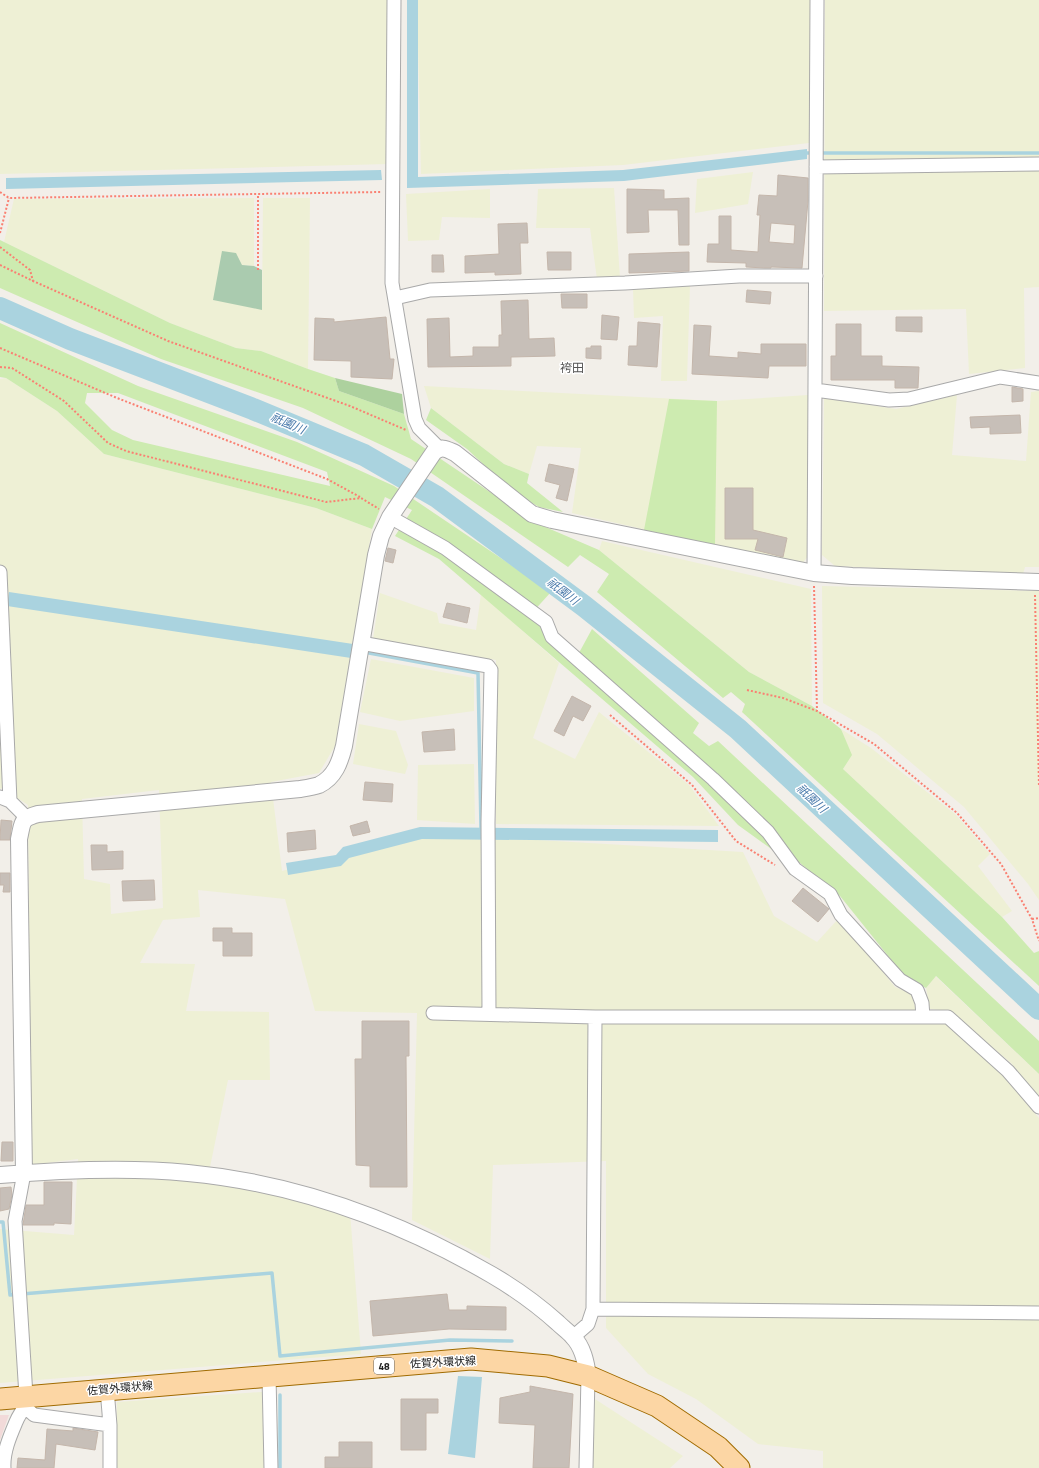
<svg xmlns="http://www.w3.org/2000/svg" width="1039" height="1468" font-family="'Titillium Web','Noto Sans JP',sans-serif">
  <rect width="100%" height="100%" fill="#f2efe9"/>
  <path fill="#f2dad9" d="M0,1415H9L0,1440Z"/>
  <path fill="#eef0d5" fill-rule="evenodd" d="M0,0H390L388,164L0,174Z
    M417,0H811L809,143L623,165L421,174Z
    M825,0H1039V287L1024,288L1025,368L969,374L966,309L824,311Z
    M753,172L748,204L695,213L697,179Z
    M614,188L620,278L597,279L590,228H536L538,189Z
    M490,189V218L442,217L439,240L408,241L406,194Z
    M254,198V266L242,265L262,310L263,198H310L308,369L261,351L236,348L170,323L4,242L14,199Z
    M690,285L687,381H661L663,316L634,318L633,289Z
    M6,378L57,411L104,454L316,508L372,529L335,746L319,773L271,782L282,871L420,833L743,852L774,916L817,942L839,918L895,987L912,994L919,1023L950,1024L1006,1079L1039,1118V1468H823V1451L758,1444L696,1399L648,1374L606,1328V1161L493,1165L490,1259L412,1220L417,1013L315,1011L285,899L198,890L200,917L163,920L140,963L195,964L186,1011L269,1012L270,1080H228L210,1167L349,1199L361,1354L0,1383V1229L74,1235L78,1159L31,1165L28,805L2,788L0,789V379ZM159,790L163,908L111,914L110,884L84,879L82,799Z
    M424,386L717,401L808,395L809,555L801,565L572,513L581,448L537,446L529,474L504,464L431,408Z
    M1039,391V567H1025L1023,574L835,566L822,555L824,398L896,409L957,395L952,455L1026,461L1031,392Z
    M602,541L811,589L812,706L749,672L599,550Z
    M822,586L1039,591V900L1028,884L964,807L877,734L823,703Z
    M380,593L437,613L439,623L476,630L481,594L559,663L533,738L575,759L599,712L689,785L719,826L496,824V660L373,639Z
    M371,659L474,678V711L400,721L360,712Z
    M359,724L396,731L408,765L405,774L353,764Z
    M841,729L871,748L955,814L990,854L978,866L1012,911L1002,917L843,769L851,755Z
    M474,764L475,824L417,820L418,765Z
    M935,976L1039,1074V1098L1011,1063L949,1011L930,1009L926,988Z
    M581,1390L683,1456L670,1468H579Z
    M275,1391V1468H115L117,1402Z"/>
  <path fill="#cdebb0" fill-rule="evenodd" d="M0,240L170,323L236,348L261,351L308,369L335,378L339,391L404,414L411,439L536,523L599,550L749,672L812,706L841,729L852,755L843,769L1002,917L1034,953L1039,951V986L742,712L745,704L731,692L723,698L597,592L609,574L580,555L568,567L411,459L303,408L161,359L0,288Z
    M0,323L138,386L297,442L394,486L551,592L531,614L574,662L592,629L699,723L693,733L709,746L718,741L1039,1041V1074L936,976L926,988L905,977L840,896L800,863L788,861L738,825L693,777L439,559L395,536L412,510L385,497L372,529L316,508L104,454L57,411L6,378L0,377ZM87,393H118L327,472L330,486L133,440L112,430L85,403Z
    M669,399L717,401L715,545L644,530Z
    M431,408L504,464L529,474L527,483L563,512L539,507L512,491L467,449L426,420Z"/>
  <path fill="#add19e" d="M335,378L402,394L404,414L339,391Z"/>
  <path fill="#aacbaf" d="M222,251L236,253L242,265L254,266L262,270V310L213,300Z"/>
  <path fill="#aad3df" d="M407,0H418V177L623,170L807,149V159L624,181L407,188Z
    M381,170L382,180L6,189V178Z
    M9,592L353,644L351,658L7,606Z
    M420,827L718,830V842L422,839L349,858L341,866L288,875L286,863L336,855L343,847Z
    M458,1376L482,1377L475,1458L448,1454Z"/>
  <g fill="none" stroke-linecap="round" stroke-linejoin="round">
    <path stroke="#aad3df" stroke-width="3.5" d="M806,153H1039
      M369,653L478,673L481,828
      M0,1222H3L10,1295L272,1273L280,1356L450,1340L512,1341
      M280,1395V1468"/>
    <path stroke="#aad3df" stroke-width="22" d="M0,308L70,339L253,409L364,455L437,497L584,606L738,729L1039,1009"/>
  </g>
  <path fill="#c7bfb8" stroke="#c4b6ab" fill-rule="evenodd" d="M778,175L808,178V201L802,268L771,267V268H765L746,267V263L707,262L708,244H719V216H731V250L758,252L760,215H757L759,195L777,196ZM771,223L795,225L794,244L769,242Z
    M627,189L664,190V199L689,198V245H679L678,210H648L649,232L627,233Z
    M527,223L528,243H520L521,274L495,275V272L465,273V256L499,254L498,224Z
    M547,252H571V270H548Z
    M689,252V271L629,273V254Z
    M432,255H443L444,272H432Z
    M747,290L771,292L770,304L746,302Z
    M561,294H587V308H562Z
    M528,300L529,339L554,338L555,356L511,357V366L428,367L427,319L449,318L450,357L473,356V347H499V335H502L501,301Z
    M602,315L619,317L617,340L601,339Z
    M386,317L390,359H394L392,379L351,377V361L314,360L315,318L334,319V322Z
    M896,317H922V332L896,331Z
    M638,322L660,324L657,367L628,365L629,346H637Z
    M836,324H861V356H882V366L919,367L918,388H895V380H831V356H836Z
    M694,325L711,326L709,356L738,358V352L761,354V344H806V366H769L768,378L692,374Z
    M591,346H601V359L586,358V348H591Z
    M1012,387L1023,389V401L1012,402Z
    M1020,415L1021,433L990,434V427L971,428L970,417Z
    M549,464L574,469L567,501L556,498L560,485L545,481Z
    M725,488H753V530L787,538L783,557L755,550L758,539H725Z
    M388,548L396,550L393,563L385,561Z
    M447,603L470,608L467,623L443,617Z
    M572,696L591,706L583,721L573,716L564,736L554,731Z
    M454,729L455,750L424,752L422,732Z
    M365,782L393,784L392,802L363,800Z
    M1,820L12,821L10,840H0Z
    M367,821L370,832L353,836L350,826Z
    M315,830L316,849L288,852L287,833Z
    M91,845H107V852L123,851V869L92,870Z
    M0,873H10V892H3L4,885H0Z
    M154,880L155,900L123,901L122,881Z
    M803,888L829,909L818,922L792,901Z
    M213,928H232V933H252V956H223V941H213Z
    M362,1021H409V1056H406L407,1187H370V1166L356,1165L355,1059H362Z
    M2,1142H13V1161H1Z
    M44,1182H72L71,1224L54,1223V1225H23L26,1205H44Z
    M11,1187L12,1195L9,1209L0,1211V1188Z
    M447,1294L449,1310H467V1306L506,1307V1330L449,1329L373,1336L370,1301Z
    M530,1386L573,1394L569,1468H533L535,1425L499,1423L500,1398L530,1392Z
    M401,1399H438V1413H426V1450H401Z
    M73,1428L98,1432L95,1450L56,1444L54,1468H17L18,1458L45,1460L47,1429L73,1431Z
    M339,1442H372V1468H325V1457H339Z"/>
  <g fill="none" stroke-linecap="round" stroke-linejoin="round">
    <defs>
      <path id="minor" d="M394,0L392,283L415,419L419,428L439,448
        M816,167L1039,164
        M395,298L430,290L625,283L739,276H816
        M815,390L889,400L909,399L1000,377L1039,383
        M390,517L445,548L546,622L552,637L713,779L768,832L795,869L830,894L841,915L900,980L917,990L922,1003L923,1017
        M0,572L10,801
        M814,573L817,0
        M361,643L488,666L491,670L488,823L489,1014
        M0,797L10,801L26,817
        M433,1013L595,1017H948L1008,1071L1039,1107
        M593,1309L1039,1313
        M573,1337L588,1324L593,1309L595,1017
        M269,1376L271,1468
        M107,1389L110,1425V1468
        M25,1407L34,1415L110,1425
        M4,1468C3,1452 10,1436 16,1422C21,1410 25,1411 26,1396L15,1221L24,1173
        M586,1468L588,1376"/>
      <path id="tertiary" d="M24,1173L19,839C23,822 20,819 38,814L300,789C306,788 313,787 319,785C335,777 340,762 344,746L376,555L381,536L390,517L434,452C443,446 446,449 455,453L532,514L552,520L814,573L852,576L1039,582
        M0,1175C62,1170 126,1167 188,1173C295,1183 399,1221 492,1275C516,1289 538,1305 558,1323C563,1328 569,1332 573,1337C583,1347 586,1362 588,1376"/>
      <path id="primary" d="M0,1399L471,1359L548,1366L588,1376L657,1406L718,1447L739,1468"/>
    </defs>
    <use href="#minor" stroke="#a9a9a9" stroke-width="15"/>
    <use href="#tertiary" stroke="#a9a9a9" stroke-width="18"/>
    <use href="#primary" stroke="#a06b00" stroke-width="23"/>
    <path stroke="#fa8072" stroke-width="2" stroke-dasharray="2 2" stroke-linecap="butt" d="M0,192L9,198L381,192
      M0,233L9,198
      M0,247L30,270L33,281
      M0,265L33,281L168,341L350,406L406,430
      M258,270V194
      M0,348L117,398L327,479L360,497
      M0,367L12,368L64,401L108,443L126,451L326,502L361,498L379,509
      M814,586L817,711
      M1035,595L1039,787
      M747,690L783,698L817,711L874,744L957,813L1001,864L1032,919L1039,941
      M610,715L692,785L736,841L775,865
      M1032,919L1039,918"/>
    <use href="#minor" stroke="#fff" stroke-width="13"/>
    <use href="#tertiary" stroke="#fff" stroke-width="16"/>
    <use href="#primary" stroke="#fcd6a4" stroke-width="21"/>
  </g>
  <g text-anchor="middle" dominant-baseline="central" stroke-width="3" stroke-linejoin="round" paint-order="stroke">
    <rect fill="#fff" stroke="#646464" stroke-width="1" x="374" y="1358" width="20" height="16" rx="3"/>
    <g font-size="10" font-weight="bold" fill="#222">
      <text x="384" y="1366">48</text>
    </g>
    <g font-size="11" fill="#222" stroke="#fff">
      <text transform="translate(443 1362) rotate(-3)">佐賀外環状線</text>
      <text transform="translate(120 1388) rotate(-5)">佐賀外環状線</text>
    </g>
    <g font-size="12" fill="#555" stroke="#fff">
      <text x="572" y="367">袴田</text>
    </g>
    <g font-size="12" font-style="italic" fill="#4a7aab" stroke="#fff">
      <text transform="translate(288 423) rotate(23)">祇園川</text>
      <text transform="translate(563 591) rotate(37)">祇園川</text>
      <text transform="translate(812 798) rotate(43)">祇園川</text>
    </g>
  </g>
</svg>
